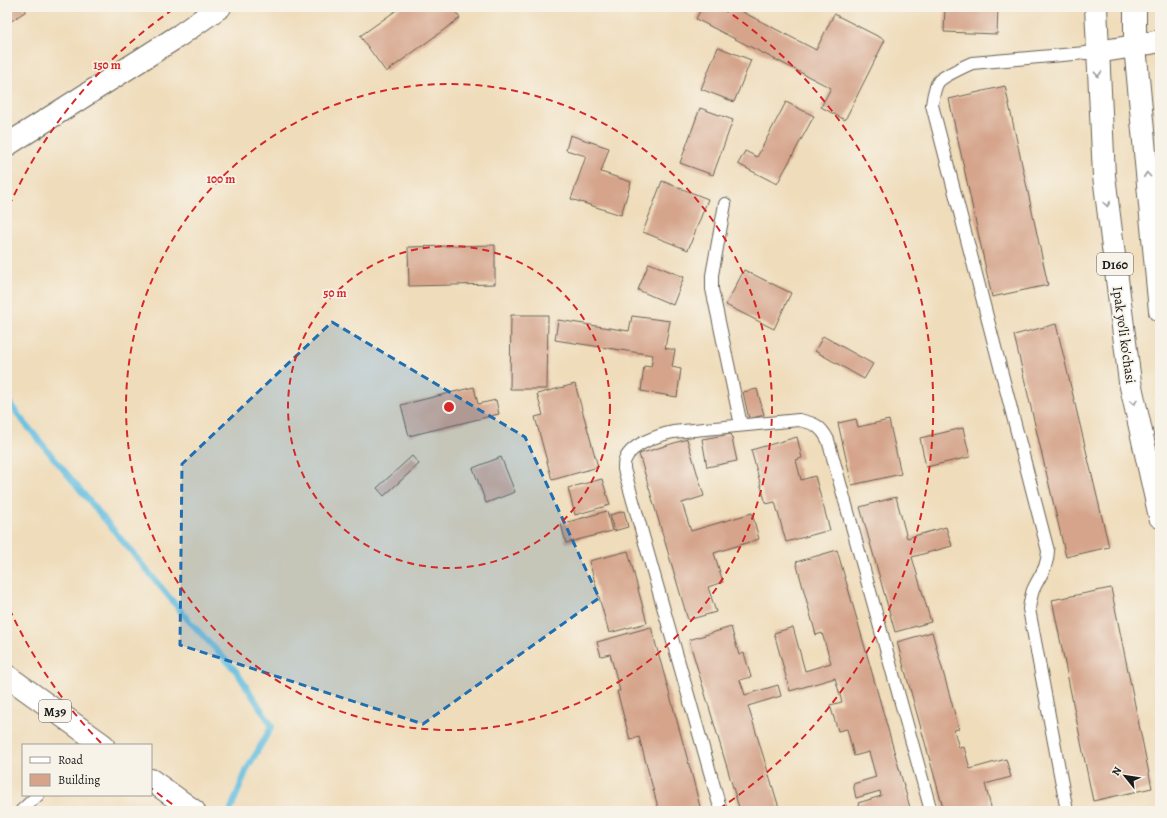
<svg xmlns="http://www.w3.org/2000/svg" width="1167" height="818" font-family="Alegreya,serif">
  <rect width="100%" height="100%" fill="#f7f3e8"/>
  <filter id="ink" filterUnits="userSpaceOnUse"><feTurbulence type="fractalNoise" baseFrequency=".025" numOctaves="2"/><feDisplacementMap in="SourceGraphic" scale="8" xChannelSelector="R" yChannelSelector="G"/><feConvolveMatrix kernelMatrix="1 2 1 2 8 2 1 2 1" color-interpolation-filters="sRGB"/></filter>
  <filter id="wash" filterUnits="userSpaceOnUse"><feTurbulence type="fractalNoise" baseFrequency=".012" numOctaves="4" result="noise"/><feDisplacementMap in="SourceGraphic" scale="16" xChannelSelector="R" yChannelSelector="G"/><feGaussianBlur stdDeviation="0.9" result="paint"/><feColorMatrix in="noise" values="0 0 0 0 0 0 0 0 0 0 0 0 0 0 0 0 0 1.4 0 .05"/><feComposite in="paint" operator="in"/></filter>
  <g filter="url(#wash)">
    <rect width="100%" height="100%" fill="#efdcba"/>
    <g fill="none" stroke-linecap="round" stroke-linejoin="round">
      <path stroke="#62bee0" stroke-width="6" d="M7,399L19,416L189,621L236,671L272,726L247,769L230,811"/>
    </g>
    <g id="blocks">
      <path fill="#d5a48b" d="M7,7H23L26,11L7,24Z
        M401,7H452L460,18L386,72L360,36Z
        M702,7H733L816,50L834,14L885,40L845,120L821,107L831,88L696,19Z
        M945,7H998L997,34L944,32Z
        M718,47L751,60L734,102L701,89Z
        M1005,86L1048,285L992,297L949,99Z
        M786,102L814,116L777,184L738,164L745,151L757,157Z
        M700,108L733,120L713,175L680,163Z
        M570,135L609,148L601,172L631,182L621,215L571,199L586,156L566,150Z
        M662,181L708,199L688,250L643,232Z
        M495,245V284L409,286L408,247Z
        M649,263L684,277L673,305L638,290Z
        M744,270L791,293L774,329L726,305Z
        M511,315H548L547,389H510Z
        M632,316L670,321L665,348L675,350L672,367L681,369L677,397L641,391L644,366L651,367L653,355L555,340L558,320L629,331Z
        M1056,324L1109,547L1066,557L1014,335Z
        M823,336L873,364L864,379L815,351Z
        M575,384L598,467L552,480L535,417L543,415L537,394Z
        M474,387L478,404L496,400L499,414L409,436L401,405Z
        M757,389L764,415L749,419L743,392Z
        M856,419L858,427L889,420L901,474L852,485L838,423Z
        M963,428L970,457L926,467L920,438Z
        M731,434L737,461L707,467L702,439Z
        M797,437L802,458L796,460L801,480L815,476L830,530L786,542L775,502L766,504L751,450Z
        M687,439L704,496L682,503L691,531L752,513L759,539L714,553L723,582L708,587L716,612L688,620L639,454Z
        M412,456L419,464L384,496L377,488Z
        M501,457L515,492L486,503L473,468Z
        M602,479L610,505L575,515L568,488Z
        M896,497L907,538L946,527L952,546L912,557L931,622L895,632L860,507Z
        M607,511L612,531L566,543L561,524Z
        M624,511L628,527L614,531L610,515Z
        M837,550L858,623L911,811H861L858,803L881,796L880,791L856,798L853,784L876,777L869,752L854,756L847,729L838,731L830,705L842,702L835,678L790,691L774,633L793,627L805,671L831,663L822,633L816,635L796,562Z
        M628,551L647,623L609,633L589,561Z
        M1111,588L1152,788L1093,801L1052,600Z
        M651,627L693,779L701,811H659L639,737L630,740L617,691H620L610,654L601,656L597,642Z
        M731,627L739,655L744,653L751,677L740,680L745,695L778,685L781,696L748,706L780,811H740L689,640Z
        M932,632L959,729L954,730L959,748L964,747L970,769L1006,759L1011,777L985,784L992,811H944L897,642Z"/>
    </g>
  </g>
  <g filter="url(#ink)">
    <use href="#blocks" fill-opacity="0" stroke="#665f53" stroke-width="1"/>
    <g fill="none" stroke-linecap="round" stroke-linejoin="round">
      <defs>
        <path id="service" d="M725,204L712,275V289L741,425
          M21,811L38,795
          M721,811L624,469C624,467 624,462 625,460C631,444 659,435 673,432L799,420C814,423 821,426 828,440L931,811
          M1067,811L1029,609C1030,602 1031,596 1033,590C1040,574 1047,570 1048,551L932,105C933,98 934,87 939,81C944,76 965,66 972,63L1097,52"/>
        <path id="minor" d="M7,145L180,35L220,7"/>
        <path id="secondary" d="M1097,52L1135,46L1160,41"/>
        <path id="primary" d="M1096,7L1104,176L1130,382L1160,517
          M1135,7V46L1160,311"/>
        <path id="trunk" d="M7,676L103,745
          M151,780L194,811"/>
      </defs>
      <use href="#service" stroke="#665f53" stroke-width="14"/>
      <use href="#minor" stroke="#665f53" stroke-width="24"/>
      <use href="#secondary" stroke="#665f53" stroke-width="24"/>
      <use href="#primary" stroke="#665f53" stroke-width="24"/>
      <use href="#trunk" stroke="#665f53" stroke-width="24"/>
      <use href="#service" stroke="#fff" stroke-width="12"/>
      <use href="#minor" stroke="#fff" stroke-width="22"/>
      <use href="#secondary" stroke="#fff" stroke-width="22"/>
      <use href="#primary" stroke="#fff" stroke-width="22"/>
      <use href="#trunk" stroke="#fff" stroke-width="22"/>
    </g>
    <defs><path id="oneway-chevron" d="M-2-3.5L2.5 0L-2 3.5" fill="none" stroke-width="1.6" stroke-linecap="round" stroke-linejoin="round"/></defs>
    <g stroke="#999">
      <use href="#oneway-chevron" transform="translate(1098 74) rotate(87)"/>
      <use href="#oneway-chevron" transform="translate(1147 175) rotate(-95)"/>
      <use href="#oneway-chevron" transform="translate(1107 204) rotate(83)"/>
      <use href="#oneway-chevron" transform="translate(1134 402) rotate(78)"/>
    </g>
  </g>
  <path fill="#1f6fb2" fill-opacity="0.2" stroke="#1f6fb2" stroke-width="3" stroke-dasharray="8 5" stroke-linejoin="round" d="M332,322L525,437L599,598L423,724L180,645L182,464Z"/>
  <g fill="none" stroke="#d62828" stroke-width="2" stroke-dasharray="7 5">
    <circle cx="449" cy="407" r="161"/>
    <circle cx="449" cy="407" r="323"/>
    <path d="M182 811A484 484 0 0 1 151 788M101 743A484 484 0 0 1 9 608M9 206A484 484 0 0 1 175 8M723 8A484 484 0 0 1 716 811"/>
  </g>
  <g text-anchor="middle" dominant-baseline="central" stroke-width="3.5" stroke-linejoin="round" paint-order="stroke">
    <g fill="#f7f3e8" stroke="#5e5c59" stroke-width="1">
      <rect x="1097" y="253" width="36" height="22" rx="3"/>
      <rect x="39" y="700" width="32" height="22" rx="3"/>
    </g>
    <g font-size="13" font-weight="bold" fill="#1c1c1c">
      <text x="1115" y="264">D160</text>
      <text x="55" y="711">M39</text>
    </g>
    <g font-size="14" fill="#1c1c1c" stroke="#f7f3e8">
      <text transform="translate(1124 335) rotate(82)">Ipak yo'li ko'chasi</text>
    </g>
  </g>
  <circle cx="449" cy="407" r="6" fill="#d62828" stroke="#f7f3e8" stroke-width="2"/>
  <g font-size="12" text-anchor="middle" font-weight="bold" fill="#d62828" stroke="#f7f3e8" stroke-width="3.5" stroke-linejoin="round" paint-order="stroke">
    <text x="107" y="69">150 m</text>
    <text x="221" y="183">100 m</text>
    <text x="335" y="297">50 m</text>
  </g>
  <rect width="1167" height="818" fill="none" stroke="#f7f3e8" stroke-width="24"/>
  <rect x="22" y="744" width="130" height="52" fill="#f7f3e8" stroke="#9f9d96"/>
  <rect x="30" y="757" width="20" height="6" fill="#ffffff" stroke="#9f9d96"/>
  <text x="58" y="764" font-size="12" fill="#1c1c1c">Road</text>
  <rect x="30" y="774" width="20" height="12" fill="#d5a48b" stroke="#9f9d96"/>
  <text x="58" y="784" font-size="12" fill="#1c1c1c">Building</text>
  <g transform="translate(1125 776) rotate(300)" stroke="#f7f3e8" stroke-width="3" paint-order="stroke">
  <path d="M0-3L7 15L0 10L-7 15Z" fill="#1c1c1c"/>
  <text y="-6" font-size="11" font-weight="bold" text-anchor="middle" fill="#1c1c1c">N</text>
  </g>
</svg>
